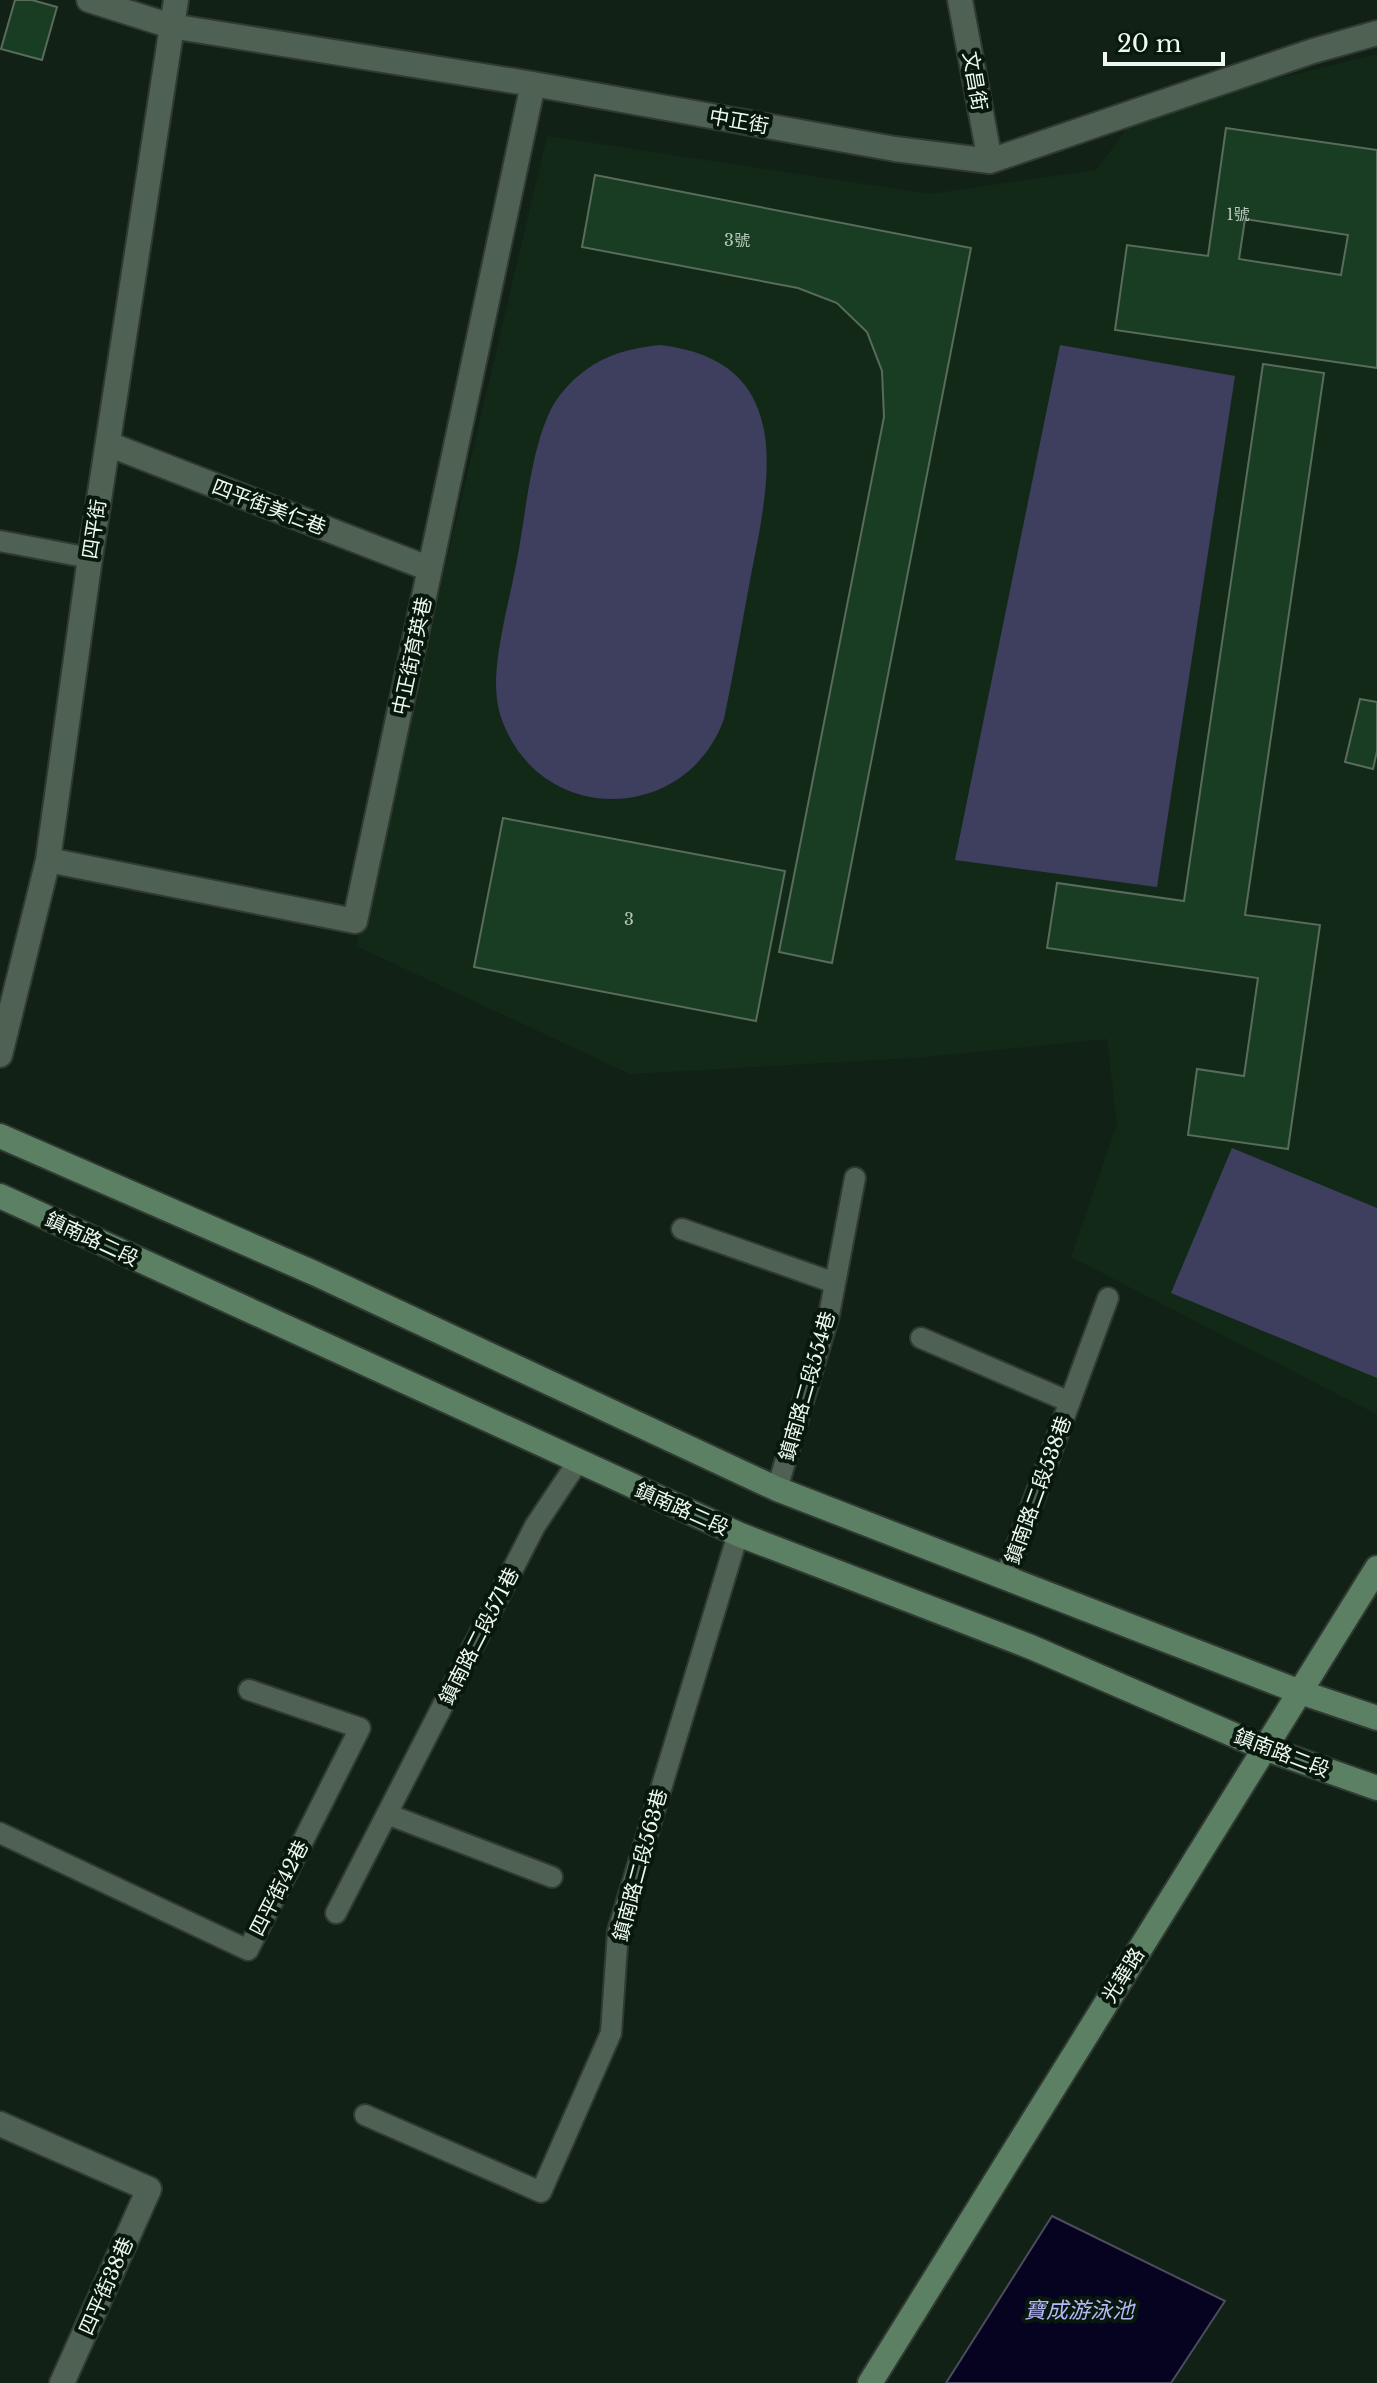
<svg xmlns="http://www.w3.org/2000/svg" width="1377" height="2383" font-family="'Libre Baskerville','Noto Sans TC',serif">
  <rect width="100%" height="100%" fill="#122115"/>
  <path fill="#132918" d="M1377,54V1413L1376,1414L1071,1257L1117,1124L1107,1039L914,1058L630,1074L356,946L547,136L930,194L1096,170L1138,114Z"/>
  <path fill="#3e3e5e" d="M660,345C797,361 770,479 751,575C742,623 734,671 724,719C686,824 541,827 502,720C497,707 496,693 496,679C498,640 509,602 516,565C526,518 531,432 560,395C587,361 619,349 660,345Z
    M1060,345L1235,376L1157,887L955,860Z
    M1232,1148L1377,1208V1378L1171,1293Z"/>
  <path fill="#060320" stroke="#4c4c5e" stroke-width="2" d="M1052,2216L1225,2301L1171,2383H946Z"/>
  <path fill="#193d23" stroke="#596b5c" stroke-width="2" fill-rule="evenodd" d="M15,0H32L57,7L42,60L1,49Z
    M1226,128L1377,150V368L1115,330L1127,245L1208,256ZM1245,219L1348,235L1341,275L1239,259Z
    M595,175L971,248L832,963L779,952L884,417L882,371L867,332L837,303L798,288L582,247Z
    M1263,364L1324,373L1245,915L1320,925L1288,1149L1188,1135L1197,1069L1244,1076L1258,978L1047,948L1057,883L1184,901Z
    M1360,699L1377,702V751L1373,769L1345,762Z
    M503,818L785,871L756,1021L474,967Z"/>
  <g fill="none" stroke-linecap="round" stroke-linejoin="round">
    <defs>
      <path id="lane" d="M0,541L90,558
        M682,1229L835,1283
        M921,1338L1070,1402
        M777,1489L829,1315L855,1178
        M1005,1578L1108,1298
        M387,1814L552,1877
        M0,1833L248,1950L360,1728L249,1690
        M336,1913L535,1526L577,1463
        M365,2115L541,2192L611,2033L618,1931L738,1534"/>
      <path id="street" d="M89,0L171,26L533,84L895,149L990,161L1313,51L1377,33
        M960,0L990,161
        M108,444L430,569
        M48,860L355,921L533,84
        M0,1055L48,860L90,558L176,0
        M0,2124L149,2189L62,2383"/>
      <path id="secondary" d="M0,1136L314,1273L777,1489L1300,1692L1377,1718
        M0,1196L738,1534L1031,1647L1264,1748L1377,1788
        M870,2383L1377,1568"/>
    </defs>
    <use href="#lane" stroke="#303a32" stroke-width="24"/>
    <use href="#street" stroke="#303a32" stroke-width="28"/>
    <use href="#secondary" stroke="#303a32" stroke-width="28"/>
    <use href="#lane" stroke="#4f6152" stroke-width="20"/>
    <use href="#street" stroke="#4f6152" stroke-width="24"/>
    <use href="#secondary" stroke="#5c8064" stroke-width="24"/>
  </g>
  <g text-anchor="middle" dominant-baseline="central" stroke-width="8" stroke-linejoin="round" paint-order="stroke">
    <g font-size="16" fill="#b9c9bc">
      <text x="1238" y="214">1號</text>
      <text x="737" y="240">3號</text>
      <text x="629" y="919">3</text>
    </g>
    <g font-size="20" fill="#eef8ef" stroke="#09180c">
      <text transform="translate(975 81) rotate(80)">文昌街</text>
      <text transform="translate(739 121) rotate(10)">中正街</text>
      <text transform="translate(269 507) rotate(21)">四平街美仁巷</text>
      <text transform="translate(94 529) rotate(-81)">四平街</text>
      <text transform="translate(412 656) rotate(-78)">中正街育英巷</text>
      <text transform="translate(92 1239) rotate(25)">鎮南路二段</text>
      <text transform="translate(807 1386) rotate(-74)">鎮南路二段554巷</text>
      <text transform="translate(1038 1490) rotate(-70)">鎮南路二段538巷</text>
      <text transform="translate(682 1509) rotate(24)">鎮南路二段</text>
      <text transform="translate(479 1636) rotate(-63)">鎮南路二段571巷</text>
      <text transform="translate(1282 1753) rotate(21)">鎮南路二段</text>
      <text transform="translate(640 1865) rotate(-75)">鎮南路二段563巷</text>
      <text transform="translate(279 1888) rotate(-63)">四平街42巷</text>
      <text transform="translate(1123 1975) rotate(-58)">光華路</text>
      <text transform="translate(106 2286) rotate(-66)">四平街38巷</text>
    </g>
    <g font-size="22" font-style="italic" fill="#b5b7f9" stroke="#09180c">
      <text x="1079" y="2310">寶成游泳池</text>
    </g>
  </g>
  <path d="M1105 52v12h118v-12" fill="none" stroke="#eef8ef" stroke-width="4"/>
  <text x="1117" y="52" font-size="24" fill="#eef8ef" stroke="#09180c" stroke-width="6" paint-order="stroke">20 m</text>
</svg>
